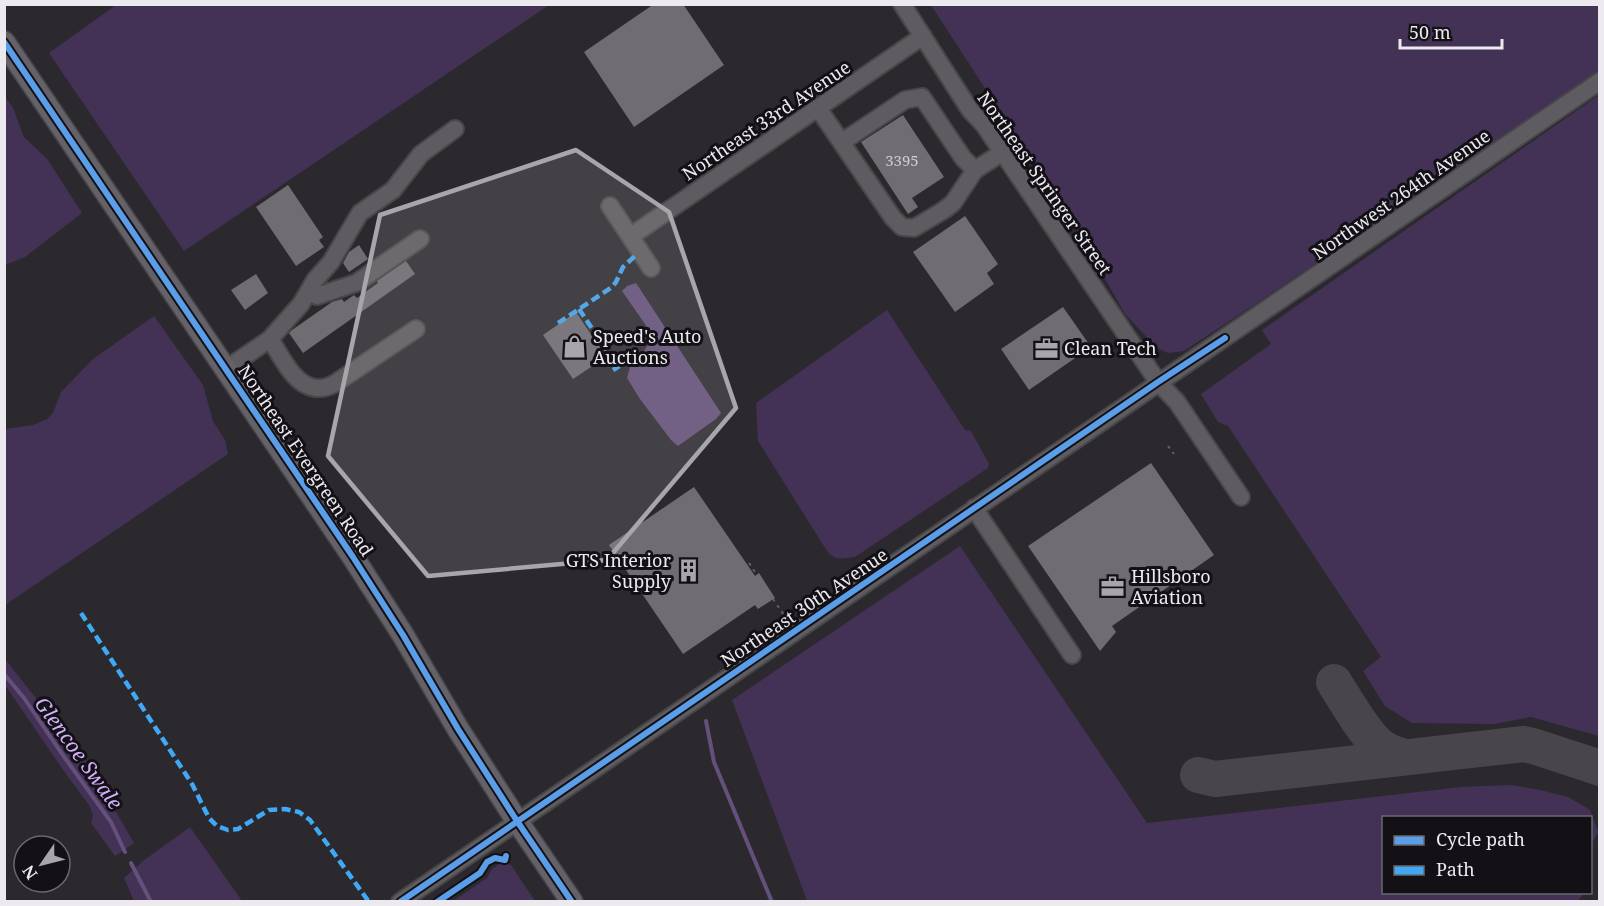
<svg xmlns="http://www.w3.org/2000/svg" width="1604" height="906" font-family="'Noto Serif',serif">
  <rect width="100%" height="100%" fill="#2b292e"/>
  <path fill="#433255" d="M116,5V4L549,5L184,251L49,53Z
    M931,5H1599V71L1257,303L1184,351L1168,353L1157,348L1125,314L1082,238Z
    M4,95L13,108L24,137L48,160L82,213L25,257L5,265Z
    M1599,95V736L1531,717L1494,724L1412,723L1385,706L1363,671L1381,657L1228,426L1218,422L1201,394L1271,344L1262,330Z
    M887,310L965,430L971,431L989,464L988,468L855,557C841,558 837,562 827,551L758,441L756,403Z
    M154,316L203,385L213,421L225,440L228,454L5,605V429L33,425L47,419L53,413L61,392L93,359Z
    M960,546L1147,823L1461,787L1511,785L1540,790L1568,797L1590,810L1598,832L1591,845L1590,818H1384V892L1584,893L1577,902H914L912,900L910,902L807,901L732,700Z
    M5,659L89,765L134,843L115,856L91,823L93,815L89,805L66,774L5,685Z
    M190,827L242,901H134L124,878L143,861Z
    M502,862L511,865L535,901H453L487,878L492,869Z"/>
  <path fill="#654f7c" d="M636,283L721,413L716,419L678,446L671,440L640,399L627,378L630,367L637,360L654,337L622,291L627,286Z"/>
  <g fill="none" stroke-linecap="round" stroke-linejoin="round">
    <path stroke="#654f7c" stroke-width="4" d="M4,674L24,698L60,751L111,822L125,852
      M706,721L714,762L772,902
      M131,863L151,902"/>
    <path stroke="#48464a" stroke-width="36" d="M1334,682C1345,699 1365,735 1380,746C1388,752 1397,755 1406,757
      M1198,775L1215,779L1524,744L1533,746L1600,768"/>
  </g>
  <path fill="#6f6d71" d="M654,4H683L724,65L634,127L584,52Z
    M903,115L944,177L912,198L918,207L908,214L861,142Z
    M288,185L323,237L319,240L324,247L296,266L256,207Z
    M965,216L998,264L987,273L994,284L955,312L913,252Z
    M359,245L368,259L349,272L343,263L349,252Z
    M406,261L415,274L303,353L289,333L292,330L332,302L342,299L344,302L354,295L357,298L378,283L377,281Z
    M256,274L268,293L245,310L231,290Z
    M1063,307L1091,347L1029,390L1001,349Z
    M576,312L606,357L573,379L543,335Z
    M1151,463L1214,555L1112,626L1116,632L1100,651L1028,546Z
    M694,487L755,576L759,573L775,598L758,609L755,605L683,654L609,545Z"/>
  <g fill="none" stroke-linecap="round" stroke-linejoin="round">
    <defs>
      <path id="minor" d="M902,4L970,110L984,125L1158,382L1177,402L1241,497
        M818,108L893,218L902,227L914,228L944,210L953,203L975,170L1003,152
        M842,142L905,100L922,97L963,158L975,170
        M610,206L651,268
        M631,236L923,36
        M308,292L317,296L356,283L420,239
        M270,339C282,357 295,389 320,388C324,388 330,386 334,384L416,329
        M226,369L270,339L301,304L315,280L331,262L360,213L393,190L421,154L455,129
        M974,508L1072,655
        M400,902L1600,81"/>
      <path id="major" d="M4,42L353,557L403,635L458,729L517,821L572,902"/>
    </defs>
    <use href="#minor" stroke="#474649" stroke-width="20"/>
    <use href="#major" stroke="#474649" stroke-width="24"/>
    <path stroke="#626164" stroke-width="2" stroke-dasharray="3 4.5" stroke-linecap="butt" d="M1168,446L1174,454
      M749,563L757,575
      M773,599L786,618"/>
    <use href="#minor" stroke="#5e5c60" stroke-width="16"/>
    <use href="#major" stroke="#646168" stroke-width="21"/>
    <path stroke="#3fa9f5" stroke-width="4.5" stroke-dasharray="9 4.5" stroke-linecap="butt" d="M579,309L618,367L613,370
      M558,323L612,287L616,282L623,267L635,256
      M81,613L192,784L209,818L217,826L228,830L238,829L269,810L285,809L299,812L310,820L369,902"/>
    <defs>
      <path id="cycleway" d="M4,42L353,557L403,635L458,729L517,821L572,902
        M400,902L1158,382L1225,338
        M437,902L480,873L487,862L495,858L505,860L506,856"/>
    </defs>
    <use href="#cycleway" stroke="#131115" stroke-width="10"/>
    <use href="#cycleway" stroke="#5a9eea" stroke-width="6"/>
  </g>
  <path fill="#a8a6ab" fill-opacity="0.2" stroke="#a8a6ab" stroke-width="4.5" stroke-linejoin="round" d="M576,150L669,212L736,408L607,560L428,576L328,456L380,215Z"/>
  <defs>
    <symbol id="shop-bare" viewBox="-9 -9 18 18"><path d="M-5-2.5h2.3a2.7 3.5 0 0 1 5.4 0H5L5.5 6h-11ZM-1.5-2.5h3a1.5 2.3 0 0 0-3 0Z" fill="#a8a6ab" stroke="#131115" stroke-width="2.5" paint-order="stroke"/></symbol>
    <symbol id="office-bare" viewBox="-9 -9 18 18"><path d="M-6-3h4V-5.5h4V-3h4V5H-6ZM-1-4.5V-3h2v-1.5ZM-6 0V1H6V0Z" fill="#a8a6ab" stroke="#131115" stroke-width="2.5" paint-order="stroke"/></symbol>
    <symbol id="building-bare" viewBox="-9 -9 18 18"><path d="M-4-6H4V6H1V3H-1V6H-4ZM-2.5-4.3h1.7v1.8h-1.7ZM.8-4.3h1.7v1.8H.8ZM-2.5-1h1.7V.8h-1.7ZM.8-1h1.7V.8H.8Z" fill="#a8a6ab" stroke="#131115" stroke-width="2.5" paint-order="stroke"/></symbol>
  </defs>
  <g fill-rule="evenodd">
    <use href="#shop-bare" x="558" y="330" width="33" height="33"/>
    <use href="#office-bare" x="1030" y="332" width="33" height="33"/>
    <use href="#building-bare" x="672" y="554" width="33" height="33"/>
    <use href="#office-bare" x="1096" y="570" width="33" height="33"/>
  </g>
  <g text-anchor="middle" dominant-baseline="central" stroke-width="6" stroke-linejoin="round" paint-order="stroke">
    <g font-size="15" fill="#cdcbd0">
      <text x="902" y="160">3395</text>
    </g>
    <g font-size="18" fill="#eceaef" stroke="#131115">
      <text transform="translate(766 120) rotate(-34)">Northeast 33rd Avenue</text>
      <text transform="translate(1045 183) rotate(55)">Northeast Springer Street</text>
      <text transform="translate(1401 194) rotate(-35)">Northwest 264th Avenue</text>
      <text transform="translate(306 460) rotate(56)">Northeast Evergreen Road</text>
      <text transform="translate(804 607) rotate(-34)">Northeast 30th Avenue</text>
    </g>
    <g font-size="18" fill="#eceaef" stroke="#131115" text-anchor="start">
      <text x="593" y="336">Speed's Auto<tspan x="593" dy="21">Auctions</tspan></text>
      <text x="1064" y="348">Clean Tech</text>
      <text x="671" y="560" text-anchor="end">GTS Interior<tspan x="671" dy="21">Supply</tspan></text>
      <text x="1131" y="576">Hillsboro<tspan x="1131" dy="21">Aviation</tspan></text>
    </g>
    <g font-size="20" font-style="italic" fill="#d4b0fc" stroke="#131115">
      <text transform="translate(79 753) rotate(54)">Glencoe Swale</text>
    </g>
  </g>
  <rect width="1604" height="906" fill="none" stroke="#eceaef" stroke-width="12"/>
  <rect x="1382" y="816" width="210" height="78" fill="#131115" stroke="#6a686c" stroke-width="1.5"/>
  <rect x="1394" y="836" width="30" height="9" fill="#5a9eea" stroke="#6a686c" stroke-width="1.5"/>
  <text x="1436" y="846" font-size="18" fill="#eceaef">Cycle path</text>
  <rect x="1394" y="866" width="30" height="9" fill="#3fa9f5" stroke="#6a686c" stroke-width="1.5"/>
  <text x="1436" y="876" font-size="18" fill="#eceaef">Path</text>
  <g transform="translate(42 864) rotate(235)"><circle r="28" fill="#131115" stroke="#6a686c" stroke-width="1.5"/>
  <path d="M0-4.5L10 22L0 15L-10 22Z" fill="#a8a6ab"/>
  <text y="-9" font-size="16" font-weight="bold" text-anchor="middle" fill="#eceaef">N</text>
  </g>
  <path d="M1400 39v9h102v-9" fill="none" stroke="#eceaef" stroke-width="3"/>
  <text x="1409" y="39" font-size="18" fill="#eceaef" stroke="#131115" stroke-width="4.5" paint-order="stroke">50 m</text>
</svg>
